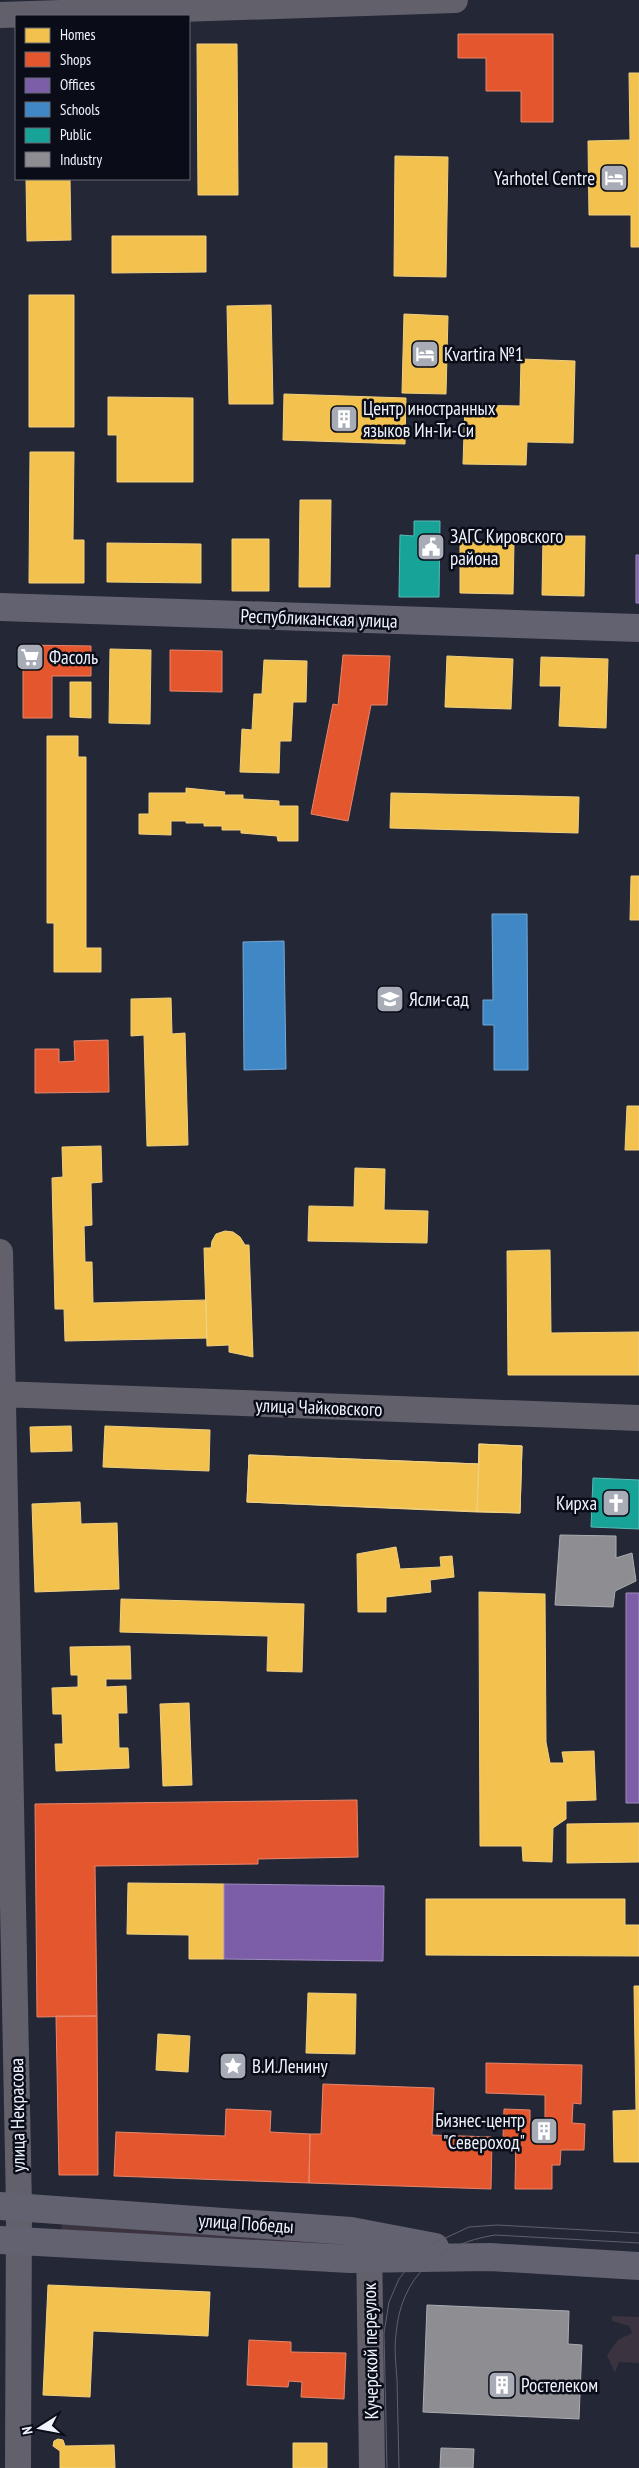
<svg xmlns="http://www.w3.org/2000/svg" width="639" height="2468" font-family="'PT Sans Narrow',sans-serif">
  <rect width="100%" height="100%" fill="#242735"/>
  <path fill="#3c3340" d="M62,2224L337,2241V2248L61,2231Z
    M612,2316L639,2317V2363L619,2362L615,2373L607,2355L618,2340L632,2333L629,2326L612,2321Z"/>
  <path fill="#f2c14e" stroke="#f1d082" d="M197,44H237L238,195H198Z
    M629,73H639V247H631V215H589L588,141L630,140Z
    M395,156L448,157L446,277L394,276Z
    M26,179H70L71,240L27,241Z
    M112,236H206V272L112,273Z
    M29,295H74V427H29Z
    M271,305L273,404H229L227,306Z
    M404,314L448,316L446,394L402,393Z
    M521,359L575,361L573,443L527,442L526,465L463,464L465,405L520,406Z
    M284,394L406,398L405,444L283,440Z
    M108,397L193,398V482H117V435H108Z
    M30,452H74L73,540H84V583H29Z
    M300,500H331L330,587H299Z
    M543,536H585L584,596L542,595Z
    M232,539H269V591H232Z
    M460,542L514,543L513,594L460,593Z
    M107,543L201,544V583L107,582Z
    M110,649L151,650L150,724L109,723Z
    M447,656L513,659L511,709L445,707Z
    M541,657L608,659L606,728L559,726L561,686H540Z
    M264,660L307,661L306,702H293L291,741H280L279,773L240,772L242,729L252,730L254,694H262Z
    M70,682H91V718L70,717Z
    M47,736H78V757H86V948H101V972H54V923H47Z
    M186,788L225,792L224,795H243V799L279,801V806H298V841H278L277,836L241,833V830H222V826H204V823H186V821H171V835L139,834V814H149V793H186Z
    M391,793L579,797L578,833L390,828Z
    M631,876H639V920H630Z
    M171,998L172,1034L185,1033L188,1145L147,1146L144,1035L131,1036V999Z
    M627,1106H639V1150H625Z
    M101,1146L102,1182L91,1183L92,1225L84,1226L85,1262H92L93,1303L206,1300L207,1338L65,1341L64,1309H55L52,1178L63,1177L62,1147Z
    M355,1168L385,1169L384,1210L428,1211L427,1243L308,1241L309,1206L354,1207Z
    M225,1231L233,1232L240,1237L245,1245H249L253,1357L229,1352V1345L207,1346L204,1248H211L212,1241L216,1234Z
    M550,1250L551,1333L639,1332V1375H508L507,1251Z
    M71,1426L72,1451L31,1452L30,1427Z
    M105,1426L210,1430L209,1471L103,1467Z
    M479,1444L522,1446L520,1513L247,1502L249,1455L479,1464Z
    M479,1444L522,1446L520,1513L477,1512Z
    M249,1455L479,1464L477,1512L247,1502Z
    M80,1502L81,1524L117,1523L119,1589L35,1592L32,1504Z
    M396,1547L400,1569L441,1567L440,1557L452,1556L454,1577L430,1580L431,1592L386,1597V1612H358L357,1554Z
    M479,1592L545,1594L546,1742L550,1763H564L562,1752L594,1751L596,1800L566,1801V1819L553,1828L552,1862L523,1861L522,1846H480Z
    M121,1599L304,1604L302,1672L267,1671L268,1636L120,1632Z
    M130,1646L131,1679H106V1687L126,1686L127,1713H118L119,1748H128L129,1768L56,1771L55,1744H63L62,1714H53L52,1688L78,1687V1675H71L70,1647Z
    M189,1703L192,1785L163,1786L160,1704Z
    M639,1823V1862L567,1863V1824Z
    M128,1883L224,1884V1959H189V1935L127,1934Z
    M426,1899H625V1925H639V1956L426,1955Z
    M634,1986H639V2162H614L613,2111L636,2110Z
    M308,1993L356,1994L355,2054L306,2053Z
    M158,2034L190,2036L188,2072L156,2070Z
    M48,2285L210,2292L208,2336L93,2331L90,2397L43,2395Z
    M58,2439L63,2440L65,2446L114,2445L115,2468H60V2451L53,2446L54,2441Z
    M293,2443H327V2468H293Z"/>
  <path fill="#e4572e" stroke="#e7866c" d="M458,34H553V122H521V91H486V58H458Z
    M23,645L91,646V676H52V718H23Z
    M170,650L222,651V692L170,691Z
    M343,655L390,656L387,705H371L348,821L311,814L333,704L338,705Z
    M108,1040L109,1092L35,1093V1049H59V1062L75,1061L74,1041Z
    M357,1800L358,1857L258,1859V1864L95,1866L97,2016L37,2017L35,1804Z
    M56,2016H97L98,2175H59Z
    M486,2063L582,2065L581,2104L573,2103L572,2123L585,2124L584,2150H561L560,2165H552V2189H515L516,2139L503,2138L504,2109L530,2110V2123H545V2095L486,2093Z
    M323,2084L434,2088L432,2135L492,2137L491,2189L309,2183L310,2134H321Z
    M226,2109L271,2111L270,2132L310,2134L309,2183L114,2176L116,2132L225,2136Z
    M249,2340L291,2342V2352L346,2353L344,2399L301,2397L302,2382L289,2381L288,2387L247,2385Z"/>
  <path fill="#7b5ea7" stroke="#9e8bc1" d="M636,555H639V603H636Z
    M626,1593H639V1803H626Z
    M224,1884L384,1886L383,1961L224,1959Z"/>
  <path fill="#3f88c5" stroke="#74a8d6" d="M492,914H527L528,1070H494V1025H483V1000H493Z
    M284,941L286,1069L244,1070L243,942Z"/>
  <path fill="#17a398" stroke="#58bbb6" d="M414,521H440L439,597H399L400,535L414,536Z
    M593,1478L639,1480V1529L591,1527Z"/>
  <path fill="#8d8d92" stroke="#aaacb2" d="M560,1535L616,1536V1558L632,1553L636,1581L615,1591L613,1607L555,1605Z
    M427,2305L569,2311L568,2344L582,2345L579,2419L423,2412Z
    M441,2448L474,2449L473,2468H440Z"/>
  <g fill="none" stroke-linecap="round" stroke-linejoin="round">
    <path stroke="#62606b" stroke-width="26" d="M0,15L455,0
      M0,1252L19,2207L18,2468
      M0,1394L639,1418
      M369,2236L372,2468"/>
    <path stroke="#636270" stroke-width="28" d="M0,607L639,628
      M0,2206L351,2231L435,2247
      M0,2240L350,2259L490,2257L639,2266"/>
    <path stroke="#60606b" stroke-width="1" d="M387,2468L384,2333L389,2302L399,2279L414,2259L428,2246L469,2227L497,2225L639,2233
      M399,2468C398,2439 398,2409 397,2380C396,2365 394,2349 396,2334C401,2275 439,2244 495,2235L639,2243"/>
  </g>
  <defs>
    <symbol id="hotel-square" viewBox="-11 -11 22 22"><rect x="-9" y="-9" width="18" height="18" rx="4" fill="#a8acb7" stroke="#0a0d18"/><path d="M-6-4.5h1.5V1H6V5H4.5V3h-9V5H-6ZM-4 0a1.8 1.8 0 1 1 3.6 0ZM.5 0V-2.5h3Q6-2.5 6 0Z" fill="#fff"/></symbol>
    <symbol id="building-square" viewBox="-11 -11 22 22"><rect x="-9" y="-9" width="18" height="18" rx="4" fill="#a8acb7" stroke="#0a0d18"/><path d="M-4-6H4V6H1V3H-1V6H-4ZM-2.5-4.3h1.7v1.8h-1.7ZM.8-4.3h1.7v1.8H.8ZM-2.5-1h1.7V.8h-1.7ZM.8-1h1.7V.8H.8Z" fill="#fff"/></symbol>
    <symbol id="civic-square" viewBox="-11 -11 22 22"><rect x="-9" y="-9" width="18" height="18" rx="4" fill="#a8acb7" stroke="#0a0d18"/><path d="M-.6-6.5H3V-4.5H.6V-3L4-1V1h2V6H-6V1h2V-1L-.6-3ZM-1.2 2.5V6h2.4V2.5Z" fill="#fff"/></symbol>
    <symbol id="supermarket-square" viewBox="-11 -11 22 22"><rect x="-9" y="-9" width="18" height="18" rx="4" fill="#a8acb7" stroke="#0a0d18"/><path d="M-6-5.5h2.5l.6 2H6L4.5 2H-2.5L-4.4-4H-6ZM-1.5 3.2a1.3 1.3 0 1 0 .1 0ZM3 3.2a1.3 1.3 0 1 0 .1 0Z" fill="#fff"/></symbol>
    <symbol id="school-square" viewBox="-11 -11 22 22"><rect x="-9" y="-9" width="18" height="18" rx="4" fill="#a8acb7" stroke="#0a0d18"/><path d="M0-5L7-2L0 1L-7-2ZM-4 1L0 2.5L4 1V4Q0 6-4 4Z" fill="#fff"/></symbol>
    <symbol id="church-square" viewBox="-11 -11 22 22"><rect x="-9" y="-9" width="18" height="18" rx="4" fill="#a8acb7" stroke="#0a0d18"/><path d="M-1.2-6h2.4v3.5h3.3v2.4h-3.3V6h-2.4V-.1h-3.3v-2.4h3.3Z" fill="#fff"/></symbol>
    <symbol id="sight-square" viewBox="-11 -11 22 22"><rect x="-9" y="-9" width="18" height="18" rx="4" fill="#a8acb7" stroke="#0a0d18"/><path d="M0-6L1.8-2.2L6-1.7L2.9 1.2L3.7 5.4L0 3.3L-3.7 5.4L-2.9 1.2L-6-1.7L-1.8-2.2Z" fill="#fff"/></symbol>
  </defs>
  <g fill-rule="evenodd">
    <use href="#hotel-square" x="598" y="162" width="32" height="32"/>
    <use href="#hotel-square" x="409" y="338" width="32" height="32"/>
    <use href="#building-square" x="328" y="403" width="32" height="32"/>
    <use href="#civic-square" x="415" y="531" width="32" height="32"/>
    <use href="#supermarket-square" x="14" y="641" width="32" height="32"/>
    <use href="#school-square" x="374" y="983" width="32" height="32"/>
    <use href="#church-square" x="600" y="1487" width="32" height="32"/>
    <use href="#sight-square" x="217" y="2050" width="32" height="32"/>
    <use href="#building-square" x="528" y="2115" width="32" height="32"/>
    <use href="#building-square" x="486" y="2369" width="32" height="32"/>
  </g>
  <g text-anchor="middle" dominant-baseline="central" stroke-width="5" stroke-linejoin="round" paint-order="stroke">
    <g font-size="19" fill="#eff3fd" stroke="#0a0d18" text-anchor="start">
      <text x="595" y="178" text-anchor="end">Yarhotel Centre</text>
      <text x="444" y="354">Kvartira №1</text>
      <text x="363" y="408">Центр иностранных<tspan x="363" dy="22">языков Ин-Ти-Си</tspan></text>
      <text x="450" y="536">ЗАГС Кировского<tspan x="450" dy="22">района</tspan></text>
      <text x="49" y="657">Фасоль</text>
      <text x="409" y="999">Ясли-сад</text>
      <text x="597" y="1503" text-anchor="end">Кирха</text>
      <text x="252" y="2066">В.И.Ленину</text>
      <text x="525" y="2120" text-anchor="end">Бизнес-центр<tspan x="525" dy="22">"Североход"</tspan></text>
      <text x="521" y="2385">Ростелеком</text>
    </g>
    <g font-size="19" fill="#eff3fd" stroke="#0a0d18">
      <text transform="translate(319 618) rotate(2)">Республиканская улица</text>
      <text transform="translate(319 1407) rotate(2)">улица Чайковского</text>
      <text transform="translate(17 2115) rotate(-91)">улица Некрасова</text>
      <text transform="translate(246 2223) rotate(4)">улица Победы</text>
      <text transform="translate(370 2351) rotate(-91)">Кучерской переулок</text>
    </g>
  </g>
  <rect x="15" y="15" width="175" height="165" fill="#0a0d18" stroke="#666974"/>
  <rect x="25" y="28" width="25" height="15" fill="#f2c14e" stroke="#666974"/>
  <text x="60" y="40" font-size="15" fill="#eff3fd">Homes</text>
  <rect x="25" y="52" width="25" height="15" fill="#e4572e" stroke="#666974"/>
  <text x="60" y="65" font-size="15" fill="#eff3fd">Shops</text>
  <rect x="25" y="78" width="25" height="15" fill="#7b5ea7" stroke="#666974"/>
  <text x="60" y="90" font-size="15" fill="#eff3fd">Offices</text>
  <rect x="25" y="102" width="25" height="15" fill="#3f88c5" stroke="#666974"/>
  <text x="60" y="115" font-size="15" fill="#eff3fd">Schools</text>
  <rect x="25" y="128" width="25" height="15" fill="#17a398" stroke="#666974"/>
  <text x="60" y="140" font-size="15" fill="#eff3fd">Public</text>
  <rect x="25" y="152" width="25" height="15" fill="#8d8d92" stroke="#666974"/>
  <text x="60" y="165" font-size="15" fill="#eff3fd">Industry</text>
  <g transform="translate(40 2428) rotate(259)" stroke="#0a0d18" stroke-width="4" paint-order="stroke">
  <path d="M0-4L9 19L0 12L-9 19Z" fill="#eff3fd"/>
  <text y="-8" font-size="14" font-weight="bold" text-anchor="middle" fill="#eff3fd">N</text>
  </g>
</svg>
